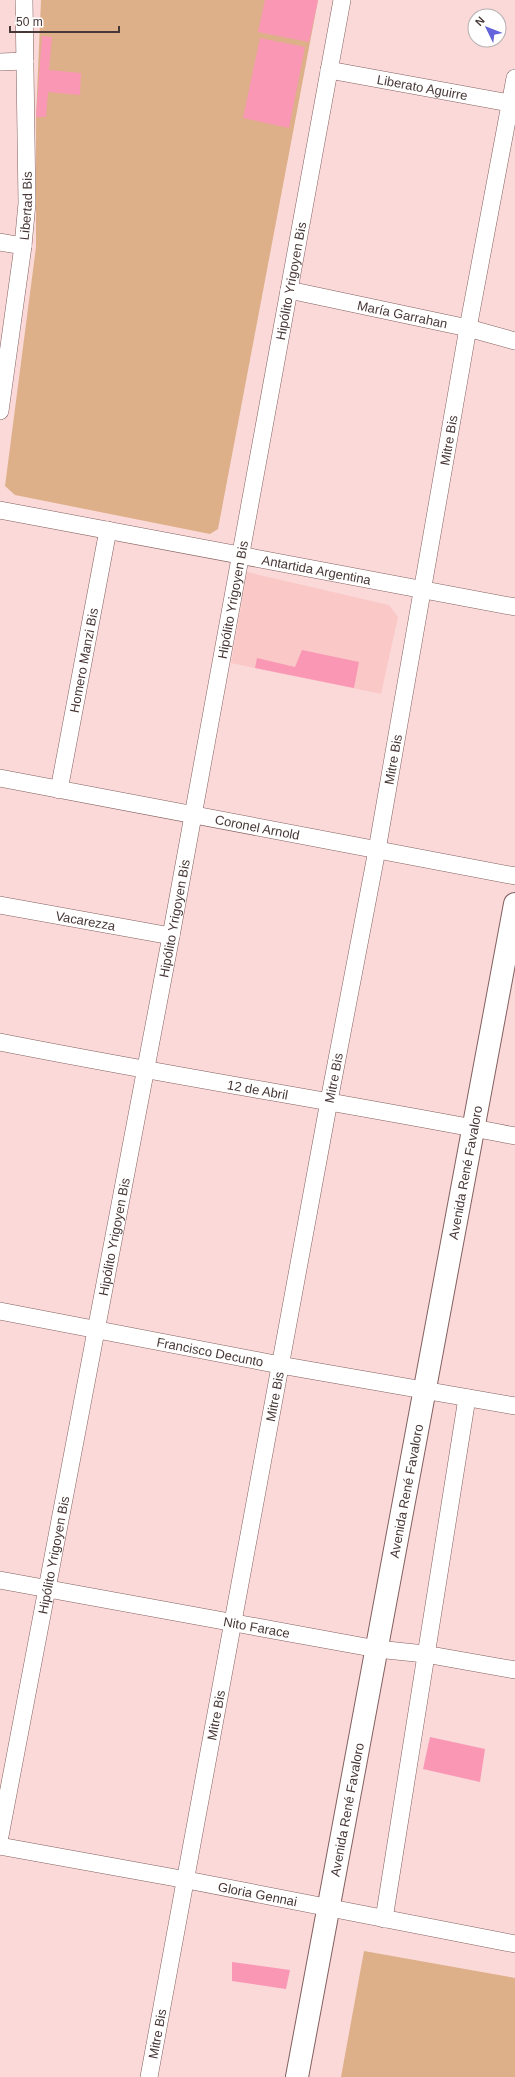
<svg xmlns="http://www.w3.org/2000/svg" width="515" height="2077" font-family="Arial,sans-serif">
  <rect width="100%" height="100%" fill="#fad9d8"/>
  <path fill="#fac9c7" d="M247,572L389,605L398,617L381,694L231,663Z"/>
  <path fill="#ddb089" d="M41,0H318L218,529L210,534L15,495L5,486L36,247V117Z
    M364,1951L515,1978V2077H341Z"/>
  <path fill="#f997b5" d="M265,0H318L309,42L258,32Z
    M42,36L52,37L49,70L81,73L80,95L48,92L46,117H36Z
    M260,38L305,47L289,128L243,118Z
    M302,650L359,662L354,688L255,668L257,658L295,667Z
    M430,1737L485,1749L480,1782L423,1769Z
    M232,1962L290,1970L286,1989L232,1981Z"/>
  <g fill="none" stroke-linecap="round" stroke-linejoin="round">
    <defs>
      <g id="minor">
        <path d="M0,62L25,61"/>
        <path id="s1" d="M329,70L515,104"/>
        <path d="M0,242L23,246"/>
        <path id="s2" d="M289,290L468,328L515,341"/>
        <path id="s3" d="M0,411L23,246L27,203L24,0"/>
        <path id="s4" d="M0,510L515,607"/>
        <path id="s5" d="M0,778L515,876"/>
        <path id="s6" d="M59,790L108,530"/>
        <path id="s7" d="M0,905L171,936"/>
        <path id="s8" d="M0,1042C171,1076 344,1103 515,1136"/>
        <path id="s9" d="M0,1311L280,1365L515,1406"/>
        <path id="s10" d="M0,1580L377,1649L425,1654L515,1670"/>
        <path id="s11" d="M0,1836L171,936L342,0"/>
        <path id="s12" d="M0,1846L187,1880L515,1944"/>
        <path d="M384,1919L467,1398"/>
        <path id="s13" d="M149,2077L329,1101L377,850L468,328L515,78"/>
      </g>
      <g id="secondary">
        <path id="s14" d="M297,2077L515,904"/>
      </g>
    </defs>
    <use href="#minor" stroke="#83605f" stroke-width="18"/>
    <use href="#secondary" stroke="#83605f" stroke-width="24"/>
    <use href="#minor" stroke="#fff" stroke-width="17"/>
    <use href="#secondary" stroke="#fff" stroke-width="22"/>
  </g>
  <g text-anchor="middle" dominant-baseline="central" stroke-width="3" stroke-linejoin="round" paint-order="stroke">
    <g font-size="13" fill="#473736" stroke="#fff">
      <text stroke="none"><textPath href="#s1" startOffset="95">Liberato Aguirre</textPath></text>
      <text stroke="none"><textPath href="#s3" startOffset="207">Libertad Bis</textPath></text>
      <text stroke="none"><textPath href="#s11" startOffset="1582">Hipólito Yrigoyen Bis</textPath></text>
      <text stroke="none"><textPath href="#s2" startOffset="116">María Garrahan</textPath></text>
      <text stroke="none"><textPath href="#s13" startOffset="1664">Mitre Bis</textPath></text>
      <text stroke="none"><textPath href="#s4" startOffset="322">Antartida Argentina</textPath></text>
      <text stroke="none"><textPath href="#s11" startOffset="1258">Hipólito Yrigoyen Bis</textPath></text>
      <text stroke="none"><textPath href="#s6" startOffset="132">Homero Manzi Bis</textPath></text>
      <text stroke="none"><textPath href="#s13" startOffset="1340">Mitre Bis</textPath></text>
      <text stroke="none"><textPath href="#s5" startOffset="262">Coronel Arnold</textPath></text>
      <text stroke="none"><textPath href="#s11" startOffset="934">Hipólito Yrigoyen Bis</textPath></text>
      <text stroke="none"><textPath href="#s7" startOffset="87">Vacarezza</textPath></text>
      <text stroke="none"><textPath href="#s13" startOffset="1016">Mitre Bis</textPath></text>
      <text stroke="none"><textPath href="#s8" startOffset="262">12 de Abril</textPath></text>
      <text stroke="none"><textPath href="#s14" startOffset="920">Avenida René Favaloro</textPath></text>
      <text stroke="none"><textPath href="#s11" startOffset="610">Hipólito Yrigoyen Bis</textPath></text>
      <text stroke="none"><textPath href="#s9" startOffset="214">Francisco Decunto</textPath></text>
      <text stroke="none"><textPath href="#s13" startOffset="692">Mitre Bis</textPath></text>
      <text stroke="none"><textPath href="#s14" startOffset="596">Avenida René Favaloro</textPath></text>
      <text stroke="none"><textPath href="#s11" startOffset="286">Hipólito Yrigoyen Bis</textPath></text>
      <text stroke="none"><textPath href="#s10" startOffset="261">Nito Farace</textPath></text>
      <text stroke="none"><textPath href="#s13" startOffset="368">Mitre Bis</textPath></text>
      <text stroke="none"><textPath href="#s14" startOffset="272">Avenida René Favaloro</textPath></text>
      <text stroke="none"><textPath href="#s12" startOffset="262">Gloria Gennai</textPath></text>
      <text stroke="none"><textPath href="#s13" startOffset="44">Mitre Bis</textPath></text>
    </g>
  </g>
  <g transform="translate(487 28) rotate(313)"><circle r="19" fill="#ffffff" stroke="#b5afaf"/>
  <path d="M0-3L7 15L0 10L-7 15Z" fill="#6363db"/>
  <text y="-6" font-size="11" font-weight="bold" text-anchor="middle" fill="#473736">N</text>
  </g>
  <path d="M10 26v6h109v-6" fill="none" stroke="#473736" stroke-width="2"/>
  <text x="16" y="26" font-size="12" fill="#473736" stroke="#ffffff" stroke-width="3" paint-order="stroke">50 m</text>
</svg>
